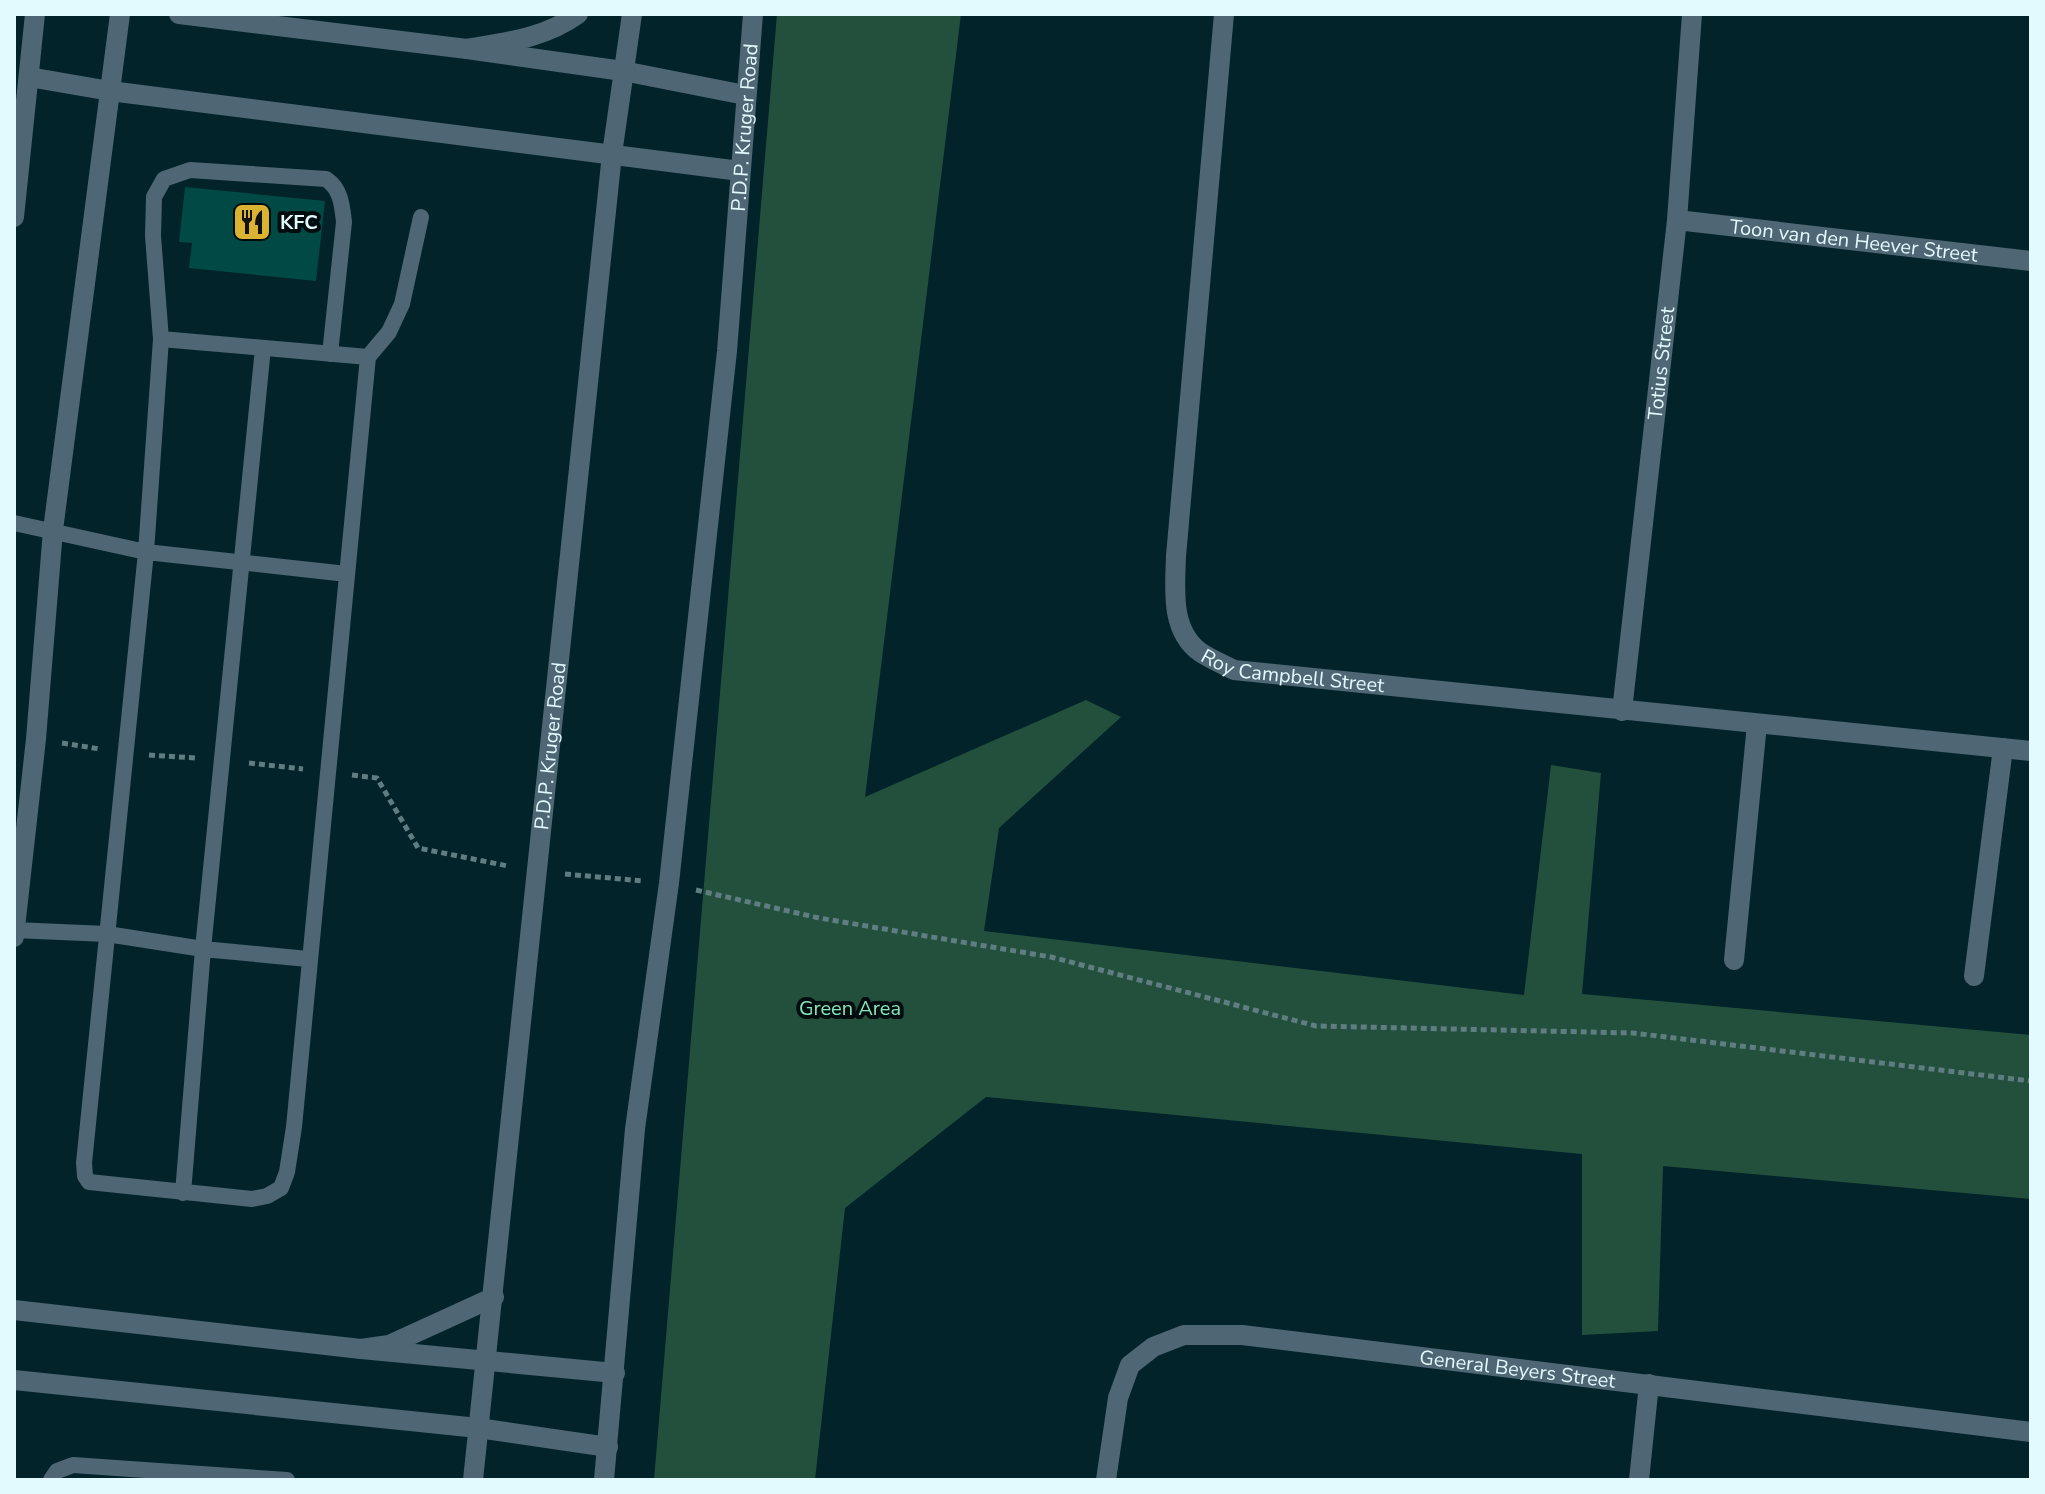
<svg xmlns="http://www.w3.org/2000/svg" width="2045" height="1494" font-family="'Nunito Sans',sans-serif">
  <rect width="100%" height="100%" fill="#022329"/>
  <path fill="#23503d" d="M777,14H961L865,797L1086,700L1121,717L999,828L984,931L1524,995L1551,765L1601,773L1582,994L2031,1035V1199L1663,1166L1658,1331L1582,1335V1154L986,1097L845,1208L815,1480H654Z"/>
  <path fill="#004945" d="M185,187L325,201L316,281L189,268L192,243L179,242Z"/>
  <g fill="none" stroke-linecap="round" stroke-linejoin="round">
    <path stroke="#607d82" stroke-width="5" stroke-dasharray="6 4" stroke-linecap="butt" d="M62,743L100,749
      M149,755L195,758
      M249,763L303,769
      M352,775L377,778L418,848L508,866
      M565,874L643,881
      M696,890L819,918L1051,957L1316,1026L1633,1033L2031,1081"/>
    <path stroke="#4f6674" stroke-width="16" d="M161,339L368,357
      M330,354L344,222C342,205 341,189 326,179L190,170L164,179L154,197L153,236L161,339L146,552L84,1163L85,1176L89,1182L252,1199L267,1196L281,1188L287,1172L294,1127L368,357L389,332L402,304L421,217
      M14,523L146,552L347,574
      M14,930L107,934L203,949L308,959
      M183,1193L203,949L263,348
      M51,1480L57,1471L73,1465L287,1480"/>
    <g stroke="#4f6674" stroke-width="20">
      <path d="M179,14L467,49L623,71L745,95"/>
      <path id="s1" d="M1224,14L1176,556C1175,589 1170,630 1200,652C1210,659 1223,664 1234,670L2031,751"/>
      <path d="M29,77L110,91L740,171"/>
      <path d="M14,217L35,14"/>
      <path id="s2" d="M1677,220L2031,261"/>
      <path id="s3" d="M1622,711L1677,220L1692,14"/>
      <path d="M14,937L36,739L53,530L120,14"/>
      <path d="M1734,960L1757,724"/>
      <path d="M1974,976L2003,748"/>
      <path d="M14,1310L361,1349L615,1373"/>
      <path d="M14,1380L478,1428L608,1447"/>
      <path id="s4" d="M1106,1480L1118,1398L1130,1365L1153,1347L1184,1335H1242L2031,1432"/>
      <path d="M1639,1480L1649,1384"/>
    </g>
    <g stroke="#4f6674" stroke-width="20">
      <path d="M467,49C507,42 545,38 578,14"/>
      <path d="M361,1349L389,1345L494,1297"/>
      <path id="s5" d="M473,1480L612,154L632,14"/>
      <path id="s6" d="M604,1480L635,1129L669,883L727,351L753,14"/>
    </g>
  </g>
  <defs>
    <symbol id="restaurant-square" viewBox="-11 -11 22 22"><rect x="-9" y="-9" width="18" height="18" rx="4" fill="#dab333" stroke="#000b0e"/><path d="M-5-6h1v4h1v-4h1v4h1v-4h1v5L-1.5 .5V6h-2V.5L-5-1ZM5-6V6H3V1.5H1.5Q1.5-4 5-6Z" fill="#111"/></symbol>
  </defs>
  <g fill-rule="evenodd">
    <use href="#restaurant-square" x="230" y="200" width="44" height="44"/>
  </g>
  <g text-anchor="middle" dominant-baseline="central" stroke-width="8" stroke-linejoin="round" paint-order="stroke">
    <g font-size="20" fill="#e2f9fd" stroke="#000b0e">
      <text stroke="none"><textPath href="#s6" startOffset="1360">P.D.P. Kruger Road</textPath></text>
      <text stroke="none"><textPath href="#s2" startOffset="178">Toon van den Heever Street</textPath></text>
      <text stroke="none"><textPath href="#s3" startOffset="350">Totius Street</textPath></text>
      <text stroke="none"><textPath href="#s1" startOffset="744">Roy Campbell Street</textPath></text>
      <text stroke="none"><textPath href="#s5" startOffset="738">P.D.P. Kruger Road</textPath></text>
      <text stroke="none"><textPath href="#s4" startOffset="516">General Beyers Street</textPath></text>
    </g>
    <g font-size="20" font-weight="bold" fill="#e2f9fd" stroke="#000b0e" text-anchor="start">
      <text x="280" y="222">KFC</text>
    </g>
    <g font-size="20" fill="#86e5bb" stroke="#000b0e">
      <text x="850" y="1008">Green Area</text>
    </g>
  </g>
  <rect width="2045" height="1494" fill="none" stroke="#e2f9fd" stroke-width="32"/>
</svg>
